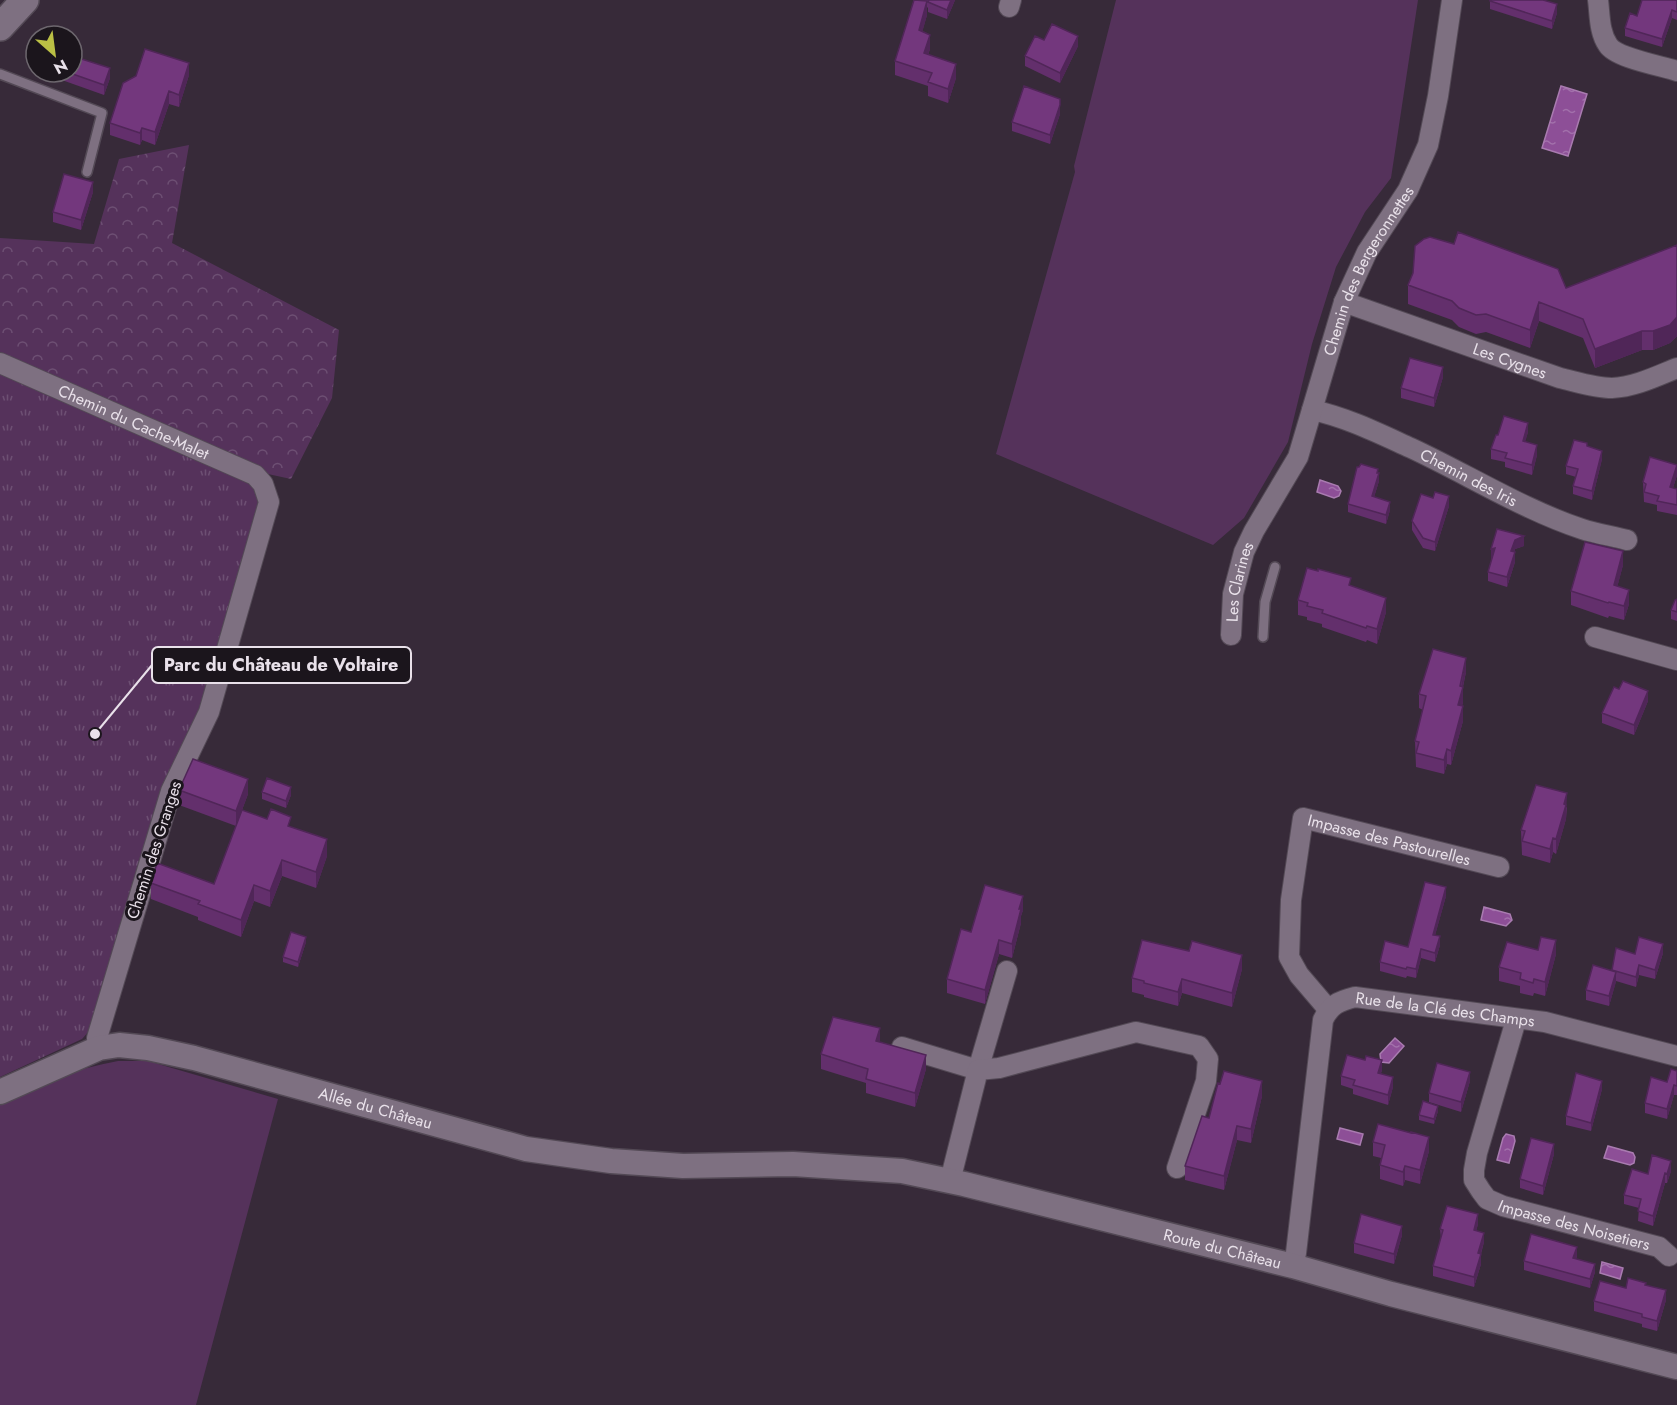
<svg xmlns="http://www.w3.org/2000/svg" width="1677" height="1405" font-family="Jost,sans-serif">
  <defs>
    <pattern id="forest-crowns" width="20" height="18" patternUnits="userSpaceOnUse" patternTransform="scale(1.5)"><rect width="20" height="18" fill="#55325b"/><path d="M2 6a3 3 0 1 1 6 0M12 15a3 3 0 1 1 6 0" fill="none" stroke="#6d4f73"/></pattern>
    <pattern id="park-tufts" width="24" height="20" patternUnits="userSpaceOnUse" patternTransform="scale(1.5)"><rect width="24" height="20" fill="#55325b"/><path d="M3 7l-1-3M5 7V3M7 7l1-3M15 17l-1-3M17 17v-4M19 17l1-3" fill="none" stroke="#6d4f73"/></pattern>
    <pattern id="water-ripples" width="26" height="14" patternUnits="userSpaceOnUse" patternTransform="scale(1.5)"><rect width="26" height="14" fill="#8d4f97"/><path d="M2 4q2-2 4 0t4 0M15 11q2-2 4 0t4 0" fill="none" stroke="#a270ab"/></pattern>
  </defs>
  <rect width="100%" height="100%" fill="#372a39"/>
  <path fill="#55325b" d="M1116,0H1418L1391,178L1365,212L1336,267L1312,344L1288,442L1244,518L1213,545L996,454L1075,172L1074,166Z
    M118,1061H148L278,1099L196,1405H0V1104C36,1082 76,1069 118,1061Z"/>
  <path fill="url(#forest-crowns)" d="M189,145L172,243L339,330L332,398L291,479L268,474L0,354V238L94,244L119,159Z"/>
  <path fill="url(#park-tufts)" d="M0,371L249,481L255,488L262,506L202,706L99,1008L89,1031L82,1039L0,1077Z"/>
  <path fill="url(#water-ripples)" stroke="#a97bb0" stroke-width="1.5" d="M1561,86L1587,94L1568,156L1542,148Z
    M1320,480L1338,486L1341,491L1339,496L1334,498L1317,492Z
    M1484,907L1510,914L1512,920L1506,926L1481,920Z
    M1395,1038L1404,1046L1389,1063L1381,1062L1380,1054Z
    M1340,1128L1363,1134L1360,1145L1337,1139Z
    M1506,1134L1514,1136L1515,1141L1509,1163L1497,1160L1503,1138Z
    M1608,1146L1633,1153L1635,1157L1634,1163L1630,1165L1604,1158Z
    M1602,1262L1623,1268L1620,1279L1600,1273Z"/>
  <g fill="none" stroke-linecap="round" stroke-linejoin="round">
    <defs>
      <path id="service" d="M0,74L102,113L87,172
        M1263,637L1265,602L1275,567"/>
      <g id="minor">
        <path d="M1598,0C1600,15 1599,32 1608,45C1616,58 1662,66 1677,71"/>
        <path d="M1009,7L1011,0"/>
        <path id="s1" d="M1344,302L1560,378C1577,382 1595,388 1612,388C1635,387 1657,376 1677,368"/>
        <path id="s2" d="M0,363L255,475L263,484L269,502L209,712L171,791L97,1038L99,1048"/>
        <path id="s3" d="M1312,410C1346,417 1380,434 1411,448C1467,474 1524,510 1582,529C1597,534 1612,536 1627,540"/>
        <path id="s4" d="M1231,635L1233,594L1244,552L1254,531L1298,457L1344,302L1367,252L1408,190L1428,145L1438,96L1452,0"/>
        <path d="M1595,637L1677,660"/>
        <path id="s5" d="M1328,1009L1299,975L1289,957L1291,900L1303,818L1499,867"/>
        <path id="s6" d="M1516,1020L1477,1153L1474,1170V1180L1481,1191L1487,1199L1503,1206L1659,1247L1669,1256"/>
        <path d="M902,1047L978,1070L1007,971"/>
        <path d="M950,1181L978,1070L999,1068L1136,1032L1199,1046L1208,1059L1206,1081L1177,1168"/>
        <path id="s7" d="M1293,1266L1296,1253L1323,1020C1330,1005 1339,1001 1355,997L1545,1022L1677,1056"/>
      </g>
      <g id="tertiary">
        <path id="s8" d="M0,1092L99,1048L119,1045L148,1048L194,1058L526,1149L611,1161L683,1166L793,1164L902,1171L964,1184L1293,1266L1391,1294L1677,1367"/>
      </g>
      <path id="secondary" d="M0,27L25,0"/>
    </defs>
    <use href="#service" stroke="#534955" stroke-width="12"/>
    <use href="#minor" stroke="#534955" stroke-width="22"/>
    <use href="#tertiary" stroke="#534955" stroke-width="27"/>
    <use href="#secondary" stroke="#534955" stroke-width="30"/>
    <use href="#service" stroke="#7e7081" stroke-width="9"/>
    <use href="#minor" stroke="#7e7081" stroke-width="20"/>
    <use href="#tertiary" stroke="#7e7081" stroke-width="24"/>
    <use href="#secondary" stroke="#7e7081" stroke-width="27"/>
  </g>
  <path fill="#632f6c" d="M914,0H955L947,19L928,12V8L927,7V15L922,32L930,49L928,55L956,78L948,103L928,96V86L895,75V61Z
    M1490,0L1557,13L1552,29L1490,9Z
    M1677,0V20L1672,18L1662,47L1625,36V28L1637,16Z
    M1044,40L1078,46L1060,83L1025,66V56Z
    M45,72H72L110,78L104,95L45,74Z
    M189,75L179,107L169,104L155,145L142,140L140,145L110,135V123Z
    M1060,114L1050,144L1012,131V122Z
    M93,192L81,230L53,222V212Z
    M1677,245V336L1670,343L1653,350H1642L1595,368L1583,338L1539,321L1530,348L1486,332L1476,334L1459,327L1452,320L1408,304V285L1566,288Z
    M1443,377L1434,407L1401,398V388Z
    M1528,432L1525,441L1537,455L1532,475L1505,467V462L1491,459V449L1498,435Z
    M1587,446L1602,459L1592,500L1573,494V486L1576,477L1566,474V466Z
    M1378,473L1379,481L1374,497L1390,510L1386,524L1348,512V504Z
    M1677,475L1673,488L1677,489V515L1657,511V505L1644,502L1643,482Z
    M1449,506L1435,551L1423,548L1412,530V521Z
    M1524,546L1515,549L1514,552L1515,562L1507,587L1488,581V572L1492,558L1491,559V549Z
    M1623,565L1617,587L1629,604L1624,620L1609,616L1608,618L1571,605V591Z
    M1351,586L1386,612L1377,644L1367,640L1366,642L1322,627V624L1307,620V617L1298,615V600Z
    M1677,599V621L1671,619V610Z
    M1466,672L1463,687V702L1462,706L1463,721L1451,765L1447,764L1444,774L1416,767L1415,741L1423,710L1419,708V694Z
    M1619,689L1648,701L1634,735L1602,723V713Z
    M179,790L248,794L242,810L291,827L327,856L316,888L282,876L270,907L254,901L241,937L198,920V917L151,899V883L214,884L236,826L179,805Z
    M262,792L291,795L286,808L262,799Z
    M1567,807L1566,819L1556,854L1553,852L1550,863L1522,855L1521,830Z
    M1446,896L1435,935L1440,945L1435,962L1421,958L1416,978L1407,976L1406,978L1380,971V962L1408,947Z
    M1023,910L1021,916V923L1012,958L999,954L985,1004L947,993V979L971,932Z
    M306,942L298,967L283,962V957Z
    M1663,953L1655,979L1639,975L1636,987L1616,981L1609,1006L1586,1000V990L1612,971Z
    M1556,954L1545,996L1534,993L1533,996L1520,993V986L1499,981V967Z
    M1242,969L1232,1007L1182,993L1178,1006L1144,997V995L1132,992V978Z
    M880,1042L926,1069L915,1107L866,1093V1083L821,1069V1054Z
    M1365,1060L1382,1070L1381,1073L1393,1087L1388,1105L1353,1094V1089L1341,1085V1076Z
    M1677,1071V1095H1674L1667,1119L1645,1113V1103Z
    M1470,1081L1461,1112L1429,1102V1093Z
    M1602,1089L1591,1131L1566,1125V1116Z
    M1262,1096L1251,1143L1237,1140L1224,1190L1185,1180V1166L1209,1118Z
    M1438,1111L1434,1124L1419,1120V1115Z
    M1373,1142L1429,1151L1420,1184L1405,1180L1403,1186L1380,1179V1165L1381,1158L1373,1156Z
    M1554,1154L1543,1195L1520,1188V1179Z
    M1671,1171L1667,1183H1665L1653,1226L1638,1221L1639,1208L1624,1204V1195L1648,1174Z
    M1478,1224L1476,1231L1484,1242L1481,1254V1264L1474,1287L1433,1276V1266L1441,1239L1440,1229Z
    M1402,1235L1394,1264L1354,1253V1243Z
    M1577,1256L1576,1259L1595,1272L1590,1288L1524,1270V1261Z
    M1646,1285L1666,1300L1657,1331L1642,1327V1324L1594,1311V1301L1626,1288Z"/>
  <path fill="#502658" d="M951,0H955L947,19V10Z
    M927,1V15L919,44V30Z
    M1557,4V13L1552,29V21Z
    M1672,10V18L1662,47V39Z
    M930,35V49L924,67V53Z
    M1078,36V46L1060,83V73Z
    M189,63V75L179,107V95Z
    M956,64V78L948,103V89Z
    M110,68V78L104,95V85Z
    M169,91V104L155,145V132Z
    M1060,105V114L1050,144V135Z
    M142,128V140L140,145V133Z
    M93,182V192L81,230V220Z
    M1539,302V321L1530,348V330Z
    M1677,317V336L1670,343L1653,350V331Z
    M1642,331V350L1595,368V349Z
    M1443,367V377L1434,407V398Z
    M1528,423V432L1523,450V441Z
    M1537,445V455L1532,475V465Z
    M1602,451V459L1592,500V491Z
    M1677,465V475L1670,497V487Z
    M1378,469L1379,481L1372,504V496Z
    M1449,496V506L1435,551V542Z
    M1390,502V510L1386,524V515Z
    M1524,536V546L1515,549L1511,561V551L1515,540Z
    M1495,548V557L1491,559V549Z
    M1623,551V565L1614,600V585Z
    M1515,552V562L1507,587V577Z
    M1629,590V604L1624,620V606Z
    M1386,598V612L1377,644V629Z
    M1466,658V672L1462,690L1463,687V702L1458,720V705Z
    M1648,691V701L1634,735V725Z
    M1463,706V721L1451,765V751Z
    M1447,749V764L1444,774V760Z
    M248,779V794L236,826V811Z
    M291,787V795L286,808V801Z
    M1567,793L1566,819L1556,854V839L1564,804Z
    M1553,838V852L1550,863V849Z
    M327,839V856L316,888V872Z
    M282,860V876L270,907V891Z
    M254,885V901L241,937V920Z
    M1446,887V896L1433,943V935Z
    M1023,896V910L1021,916V923L1012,958V944L1019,909Z
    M1440,936V945L1435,962V953Z
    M306,937V942L298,967V962Z
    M999,940V954L985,1004V990Z
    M1556,940V954L1545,996V982Z
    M1663,944V953L1655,979V970Z
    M1421,949V958L1416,978V969Z
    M1242,955V969L1232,1007V993Z
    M1639,965V975L1636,987V977Z
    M1616,972V982L1609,1006V996Z
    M1182,979V993L1178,1006V992Z
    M880,1028V1042L876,1041Z
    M926,1055V1069L915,1107V1093Z
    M1382,1060V1070L1378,1082V1073Z
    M1470,1072V1081L1461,1112V1102Z
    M1393,1077V1087L1388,1105V1095Z
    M1262,1081V1096L1251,1143V1129Z
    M1602,1081V1089L1591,1131V1123Z
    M1674,1085V1095L1667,1119V1109Z
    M1438,1106V1111L1434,1124V1119Z
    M1237,1126V1140L1224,1190V1176Z
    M1429,1137V1151L1420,1184V1170Z
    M1554,1144V1154L1543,1195V1186Z
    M1671,1161V1171L1667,1183V1174Z
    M1405,1166V1180L1403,1186V1172Z
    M1665,1173V1183L1653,1226V1216Z
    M1478,1214V1224L1474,1240V1230Z
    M1402,1226V1235L1394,1264V1254Z
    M1484,1233V1242L1478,1263V1253Z
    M1577,1247V1256L1573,1267V1258Z
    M1481,1254V1264L1474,1287V1277Z
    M1595,1264V1272L1590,1288V1279Z
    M1666,1290V1300L1657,1331V1321Z"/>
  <path fill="#73377d" stroke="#502658" stroke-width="1.5" d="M914,0L927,1L919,30L930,35L924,53L956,64L948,89L928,82L932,73L895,61Z
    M929,0H951L947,10L928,2Z
    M1490,0H1543L1557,4L1552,21L1490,1Z
    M1642,0H1677V12L1672,10L1662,39L1625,28L1630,13L1637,16Z
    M1052,24L1078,36L1060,73L1025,56L1035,36L1044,40Z
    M145,49L189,63L179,95L169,91L155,132L142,128L140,133L110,123L123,83L136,76Z
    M72,56L110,68L104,85L67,72H72Z
    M1024,86L1060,99V105L1050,135L1012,122Z
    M64,174L93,182L81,220L53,212Z
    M1458,232L1558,269L1566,288L1677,245V317L1670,325L1653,331H1642L1595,349L1583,319L1539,302L1530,330L1486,314L1476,315L1459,308L1452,301L1408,285L1413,273L1415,246L1424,239L1430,237L1454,244Z
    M1410,358L1443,367L1434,398L1401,388Z
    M1504,416L1528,423L1523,441L1537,445L1532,465L1505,458L1507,453L1491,449L1496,435H1498Z
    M1574,440L1587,443V446L1602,451L1592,491L1573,486L1578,469L1566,466Z
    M1650,457L1677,465L1670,487L1677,489V505L1657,501L1659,496L1644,492L1646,484L1643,482Z
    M1361,464L1378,469L1377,473H1379L1372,496L1390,502L1386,515L1348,504L1357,467H1359Z
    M1435,492L1449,496L1435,542L1423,538L1412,521L1421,494L1433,498Z
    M1497,529L1524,536L1515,540L1511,551L1515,552L1507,577L1488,572L1495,548L1491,549Z
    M1585,542L1623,551L1614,585L1629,590L1624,606L1609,602L1608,603L1571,591Z
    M1307,568L1318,571V569L1351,578L1349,585L1386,598L1377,629L1367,626L1366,628L1322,613L1323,610L1307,606L1308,603L1298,600Z
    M1677,599V612L1671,610L1675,600Z
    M1433,649L1466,658L1460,686L1463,687L1458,705L1463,706L1451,751L1447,749L1444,760L1416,753L1419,742L1415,741L1426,696L1419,694Z
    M1623,681L1648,691L1634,725L1602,713L1614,687L1619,689Z
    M193,759L248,779L236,811L179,790Z
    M267,778L291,787L286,801L262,792Z
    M1536,785L1567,793L1564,804L1566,805L1556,839L1553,838L1550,849L1522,841L1525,831L1521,830Z
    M271,809L291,817L288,826L327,839L316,872L282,860L270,891L254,885L241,920L198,904L200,901L151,883L157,863L214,884L242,810L267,819Z
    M1425,882L1446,887L1433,935L1440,936L1435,953L1421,949L1416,969L1407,967L1406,969L1380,962L1385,941L1408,947Z
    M985,885L1023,896L1019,909H1021L1012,944L999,940L985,990L947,979L961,929L971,932Z
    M291,932L306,937L298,962L283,957Z
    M1541,937L1556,940L1545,982L1534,979L1533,983L1520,979L1521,973L1499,967L1507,942L1538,950Z
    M1639,937L1663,944L1655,970L1639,965L1636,977L1612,970L1616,948L1635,954Z
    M1142,940L1189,951L1192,941L1242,955L1232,993L1182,979L1178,992L1144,983V981L1132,978Z
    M1593,965L1616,972L1609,996L1586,990Z
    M833,1017L880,1028L876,1041L926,1055L915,1093L866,1079L868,1069L821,1054Z
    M1347,1055L1365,1060L1366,1056L1382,1060L1378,1073L1393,1077L1388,1095L1353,1085L1355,1080L1341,1076Z
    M1437,1063L1470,1072L1461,1102L1429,1093Z
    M1671,1069L1677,1071V1086L1674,1085L1667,1109L1645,1103L1651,1077L1667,1082Z
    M1224,1071L1262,1081L1251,1129L1237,1126L1224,1176L1185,1166L1202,1116L1209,1118L1218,1083L1220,1084Z
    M1576,1073L1602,1081L1591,1123L1566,1116Z
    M1423,1101L1438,1106L1434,1119L1419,1115Z
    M1378,1124L1411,1133V1132L1429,1137L1420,1170L1405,1166L1403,1172L1380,1165L1385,1145L1373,1142Z
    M1531,1138L1554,1144L1543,1186L1520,1179Z
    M1652,1155L1671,1161L1667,1174L1665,1173L1653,1216L1638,1211L1641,1199L1624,1195L1632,1169L1648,1174Z
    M1447,1206L1478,1214L1474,1230L1484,1233L1478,1253L1481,1254L1474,1277L1433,1266L1443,1230L1440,1229Z
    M1361,1214L1402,1226L1394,1254L1354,1243Z
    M1531,1234L1577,1247L1573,1258L1595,1264L1590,1279L1524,1261Z
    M1628,1278L1646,1283L1645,1285L1666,1290L1657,1321L1642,1317V1314L1594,1301L1600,1281L1626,1288Z"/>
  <g text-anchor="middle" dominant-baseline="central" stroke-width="6" stroke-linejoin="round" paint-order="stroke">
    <g font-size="16" fill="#e9e1ea" stroke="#1b151c">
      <text stroke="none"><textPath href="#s4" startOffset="394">Chemin des Bergeronnettes</textPath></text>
      <text stroke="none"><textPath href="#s1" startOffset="176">Les Cygnes</textPath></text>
      <text stroke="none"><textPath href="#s2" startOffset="146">Chemin du Cache-Malet</textPath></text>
      <text stroke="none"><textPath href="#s3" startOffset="171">Chemin des Iris</textPath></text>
      <text stroke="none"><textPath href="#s4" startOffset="54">Les Clarines</textPath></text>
      <text stroke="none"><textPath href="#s5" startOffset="294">Impasse des Pastourelles</textPath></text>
      <text transform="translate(154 850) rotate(-72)">Chemin des Granges</text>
      <text stroke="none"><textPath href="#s7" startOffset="380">Rue de la Clé des Champs</textPath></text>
      <text stroke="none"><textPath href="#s8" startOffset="393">Allée du Château</textPath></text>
      <text stroke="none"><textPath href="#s6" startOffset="280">Impasse des Noisetiers</textPath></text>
      <text stroke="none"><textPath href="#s8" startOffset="1256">Route du Château</textPath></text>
    </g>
  </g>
  <path fill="none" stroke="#e9e1ea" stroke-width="2" d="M95 734L152 665"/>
  <circle fill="#e9e1ea" stroke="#1b151c" stroke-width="2" cx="95" cy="734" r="6"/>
  <rect fill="#1b151c" stroke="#e9e1ea" stroke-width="2" x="152" y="647" width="259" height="36" rx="6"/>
  <g font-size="18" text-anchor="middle" font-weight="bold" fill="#e9e1ea">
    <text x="281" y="671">Parc du Château de Voltaire</text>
  </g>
  <g transform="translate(54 54) rotate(152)"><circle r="28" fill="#1b151c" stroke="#6d676e" stroke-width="1.5"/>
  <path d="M0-4.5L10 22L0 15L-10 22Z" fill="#bbc045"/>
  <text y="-9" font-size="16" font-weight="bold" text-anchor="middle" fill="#e9e1ea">N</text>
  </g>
</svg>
